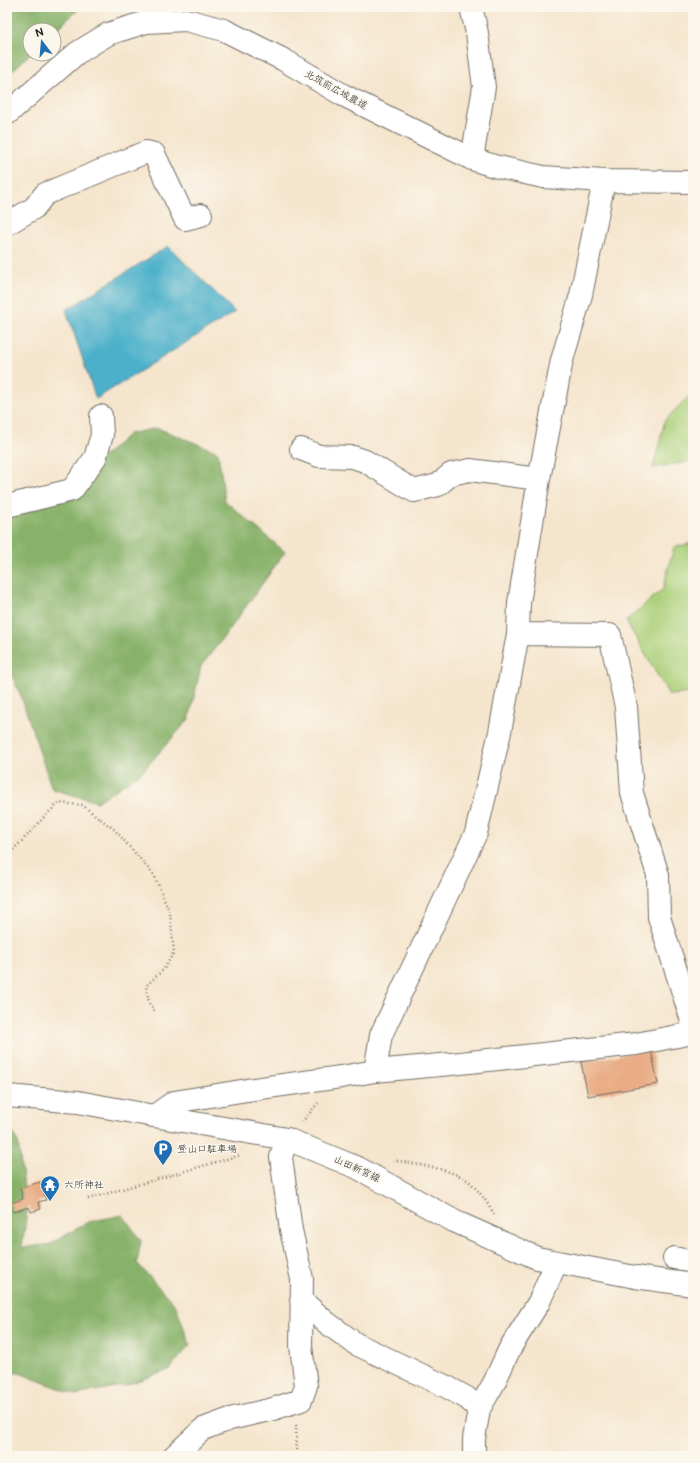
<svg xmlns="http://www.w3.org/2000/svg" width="700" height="1463" font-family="'Balsamiq Sans','Klee One',sans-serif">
  <rect width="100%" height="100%" fill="#fbf7ec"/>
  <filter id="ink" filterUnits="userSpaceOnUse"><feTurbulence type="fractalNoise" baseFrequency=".025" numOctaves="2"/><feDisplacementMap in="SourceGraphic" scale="8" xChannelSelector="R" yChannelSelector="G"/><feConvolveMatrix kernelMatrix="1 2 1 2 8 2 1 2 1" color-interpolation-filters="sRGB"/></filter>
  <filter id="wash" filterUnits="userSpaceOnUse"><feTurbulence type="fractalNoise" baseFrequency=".012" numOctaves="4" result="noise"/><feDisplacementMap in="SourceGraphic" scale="16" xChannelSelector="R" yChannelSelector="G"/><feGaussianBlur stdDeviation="0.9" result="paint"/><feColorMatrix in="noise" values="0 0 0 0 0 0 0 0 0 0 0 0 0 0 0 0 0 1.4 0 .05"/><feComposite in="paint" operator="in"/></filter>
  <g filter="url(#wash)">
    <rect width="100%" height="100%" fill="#f5e5cd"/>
    <path fill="#abd07a" stroke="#6b7e52" d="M693,396V461L653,468L665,420L688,397Z
      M693,543V693L669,695L626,621L663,589L674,547Z"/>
    <path fill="#88b26a" stroke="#5a6e4a" d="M7,7H81L54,32V30H30V54L7,76Z
      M157,428L218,452L225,501L285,552L227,633L201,666L189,719L141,773L97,802L52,789L21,696L7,665V507L72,484L129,434Z
      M7,1122L18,1142L27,1211L22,1248L51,1244L88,1222L123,1215L141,1241L137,1263L176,1306L190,1345L169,1370L126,1385L76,1395L19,1373L7,1372Z"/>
    <path fill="#4bb0ca" stroke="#3b6e7a" d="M168,246L235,312L96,399L66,310Z"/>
    <g id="blocks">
      <path fill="#e9ac84" d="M651,1049L658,1084L588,1096L581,1062Z
        M40,1182L46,1200L38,1202L41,1209L31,1212L29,1207L13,1212L10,1203L23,1199L20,1188Z"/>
    </g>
  </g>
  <g filter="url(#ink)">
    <use href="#blocks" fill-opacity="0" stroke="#726c64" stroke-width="1"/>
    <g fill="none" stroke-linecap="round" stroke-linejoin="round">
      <defs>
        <path id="minor" d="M471,7L477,33L484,87L472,159
          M7,114L77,53L108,34L146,22L186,20L224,30L284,60L343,95L472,159L494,166L543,177L604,181L693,182
          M7,224L34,208L45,194L146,152L154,154L185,219L201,215
          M301,449L319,456L353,457L365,461L414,491L438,485L451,474L470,470L539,479
          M7,506L72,490L95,458L102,435L101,416
          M518,634L610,635L626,707L632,793L658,875L659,917L693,1024
          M375,1071L381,1035L476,833L500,732L518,634L519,603L539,479L562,360L581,295L604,181
          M154,1116L174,1102L247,1090L341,1077L375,1071L451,1064L636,1044L693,1033
          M674,1258L693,1262
          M301,1300L327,1323L356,1344L447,1387L467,1398L479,1409
          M174,1456L203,1429L230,1419L273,1409L301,1400L306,1386L301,1346L302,1279L291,1230L281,1157L287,1139
          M474,1456V1439L479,1409L494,1383L510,1348L539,1302L556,1263"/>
        <path id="major" d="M7,1096L78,1102L154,1116L287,1139L358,1168L454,1221L537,1258L635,1277L693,1285"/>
      </defs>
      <use href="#minor" stroke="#726c64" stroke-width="24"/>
      <use href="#major" stroke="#726c64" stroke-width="24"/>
      <path stroke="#726c64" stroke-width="2.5" stroke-dasharray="1 3" stroke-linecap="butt" d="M7,855C26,839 40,819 59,803L82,805L115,830L154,875L170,913L174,952L164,969L146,986L149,1003L156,1013
        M302,1122L318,1103
        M393,1160C418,1165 445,1167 467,1180C476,1186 489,1205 494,1214
        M88,1199L241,1155
        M296,1425L297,1456"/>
      <use href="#minor" stroke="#fff" stroke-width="22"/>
      <use href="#major" stroke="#fff" stroke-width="22"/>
    </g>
  </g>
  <defs>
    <symbol id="parking-pin" viewBox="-11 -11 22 30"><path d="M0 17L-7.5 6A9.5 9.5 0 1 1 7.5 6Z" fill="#1f6fb2" stroke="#fbf7ec"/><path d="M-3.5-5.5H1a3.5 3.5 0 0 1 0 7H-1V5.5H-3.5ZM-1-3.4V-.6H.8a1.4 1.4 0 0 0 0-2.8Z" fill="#fff"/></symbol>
    <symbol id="temple-pin" viewBox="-11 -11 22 30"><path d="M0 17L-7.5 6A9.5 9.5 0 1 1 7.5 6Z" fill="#1f6fb2" stroke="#fbf7ec"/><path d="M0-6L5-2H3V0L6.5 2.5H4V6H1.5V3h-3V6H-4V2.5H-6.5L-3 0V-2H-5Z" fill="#fff"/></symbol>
  </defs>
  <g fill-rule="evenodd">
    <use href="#parking-pin" x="152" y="1138" width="22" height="30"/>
    <use href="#temple-pin" x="39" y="1174" width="22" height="30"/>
  </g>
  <g text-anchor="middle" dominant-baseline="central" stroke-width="3" stroke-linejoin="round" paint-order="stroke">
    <g font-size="10" fill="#2b2b2b" stroke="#fbf7ec">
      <text transform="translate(336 90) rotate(29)">北筑前広域農道</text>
      <text transform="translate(357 1169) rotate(25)">山田新宮線</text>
    </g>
    <g font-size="10" fill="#2b2b2b" stroke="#fbf7ec" text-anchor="start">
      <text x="177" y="1149">登山口駐車場</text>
      <text x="64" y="1185">六所神社</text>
    </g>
  </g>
  <rect width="700" height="1463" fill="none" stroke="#fbf7ec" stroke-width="24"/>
  <g transform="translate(42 42) rotate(344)"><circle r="19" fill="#fbf7ec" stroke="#a8a59f"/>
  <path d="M0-3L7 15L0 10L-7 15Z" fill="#1f6fb2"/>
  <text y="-6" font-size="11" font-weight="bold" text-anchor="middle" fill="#2b2b2b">N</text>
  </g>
</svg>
